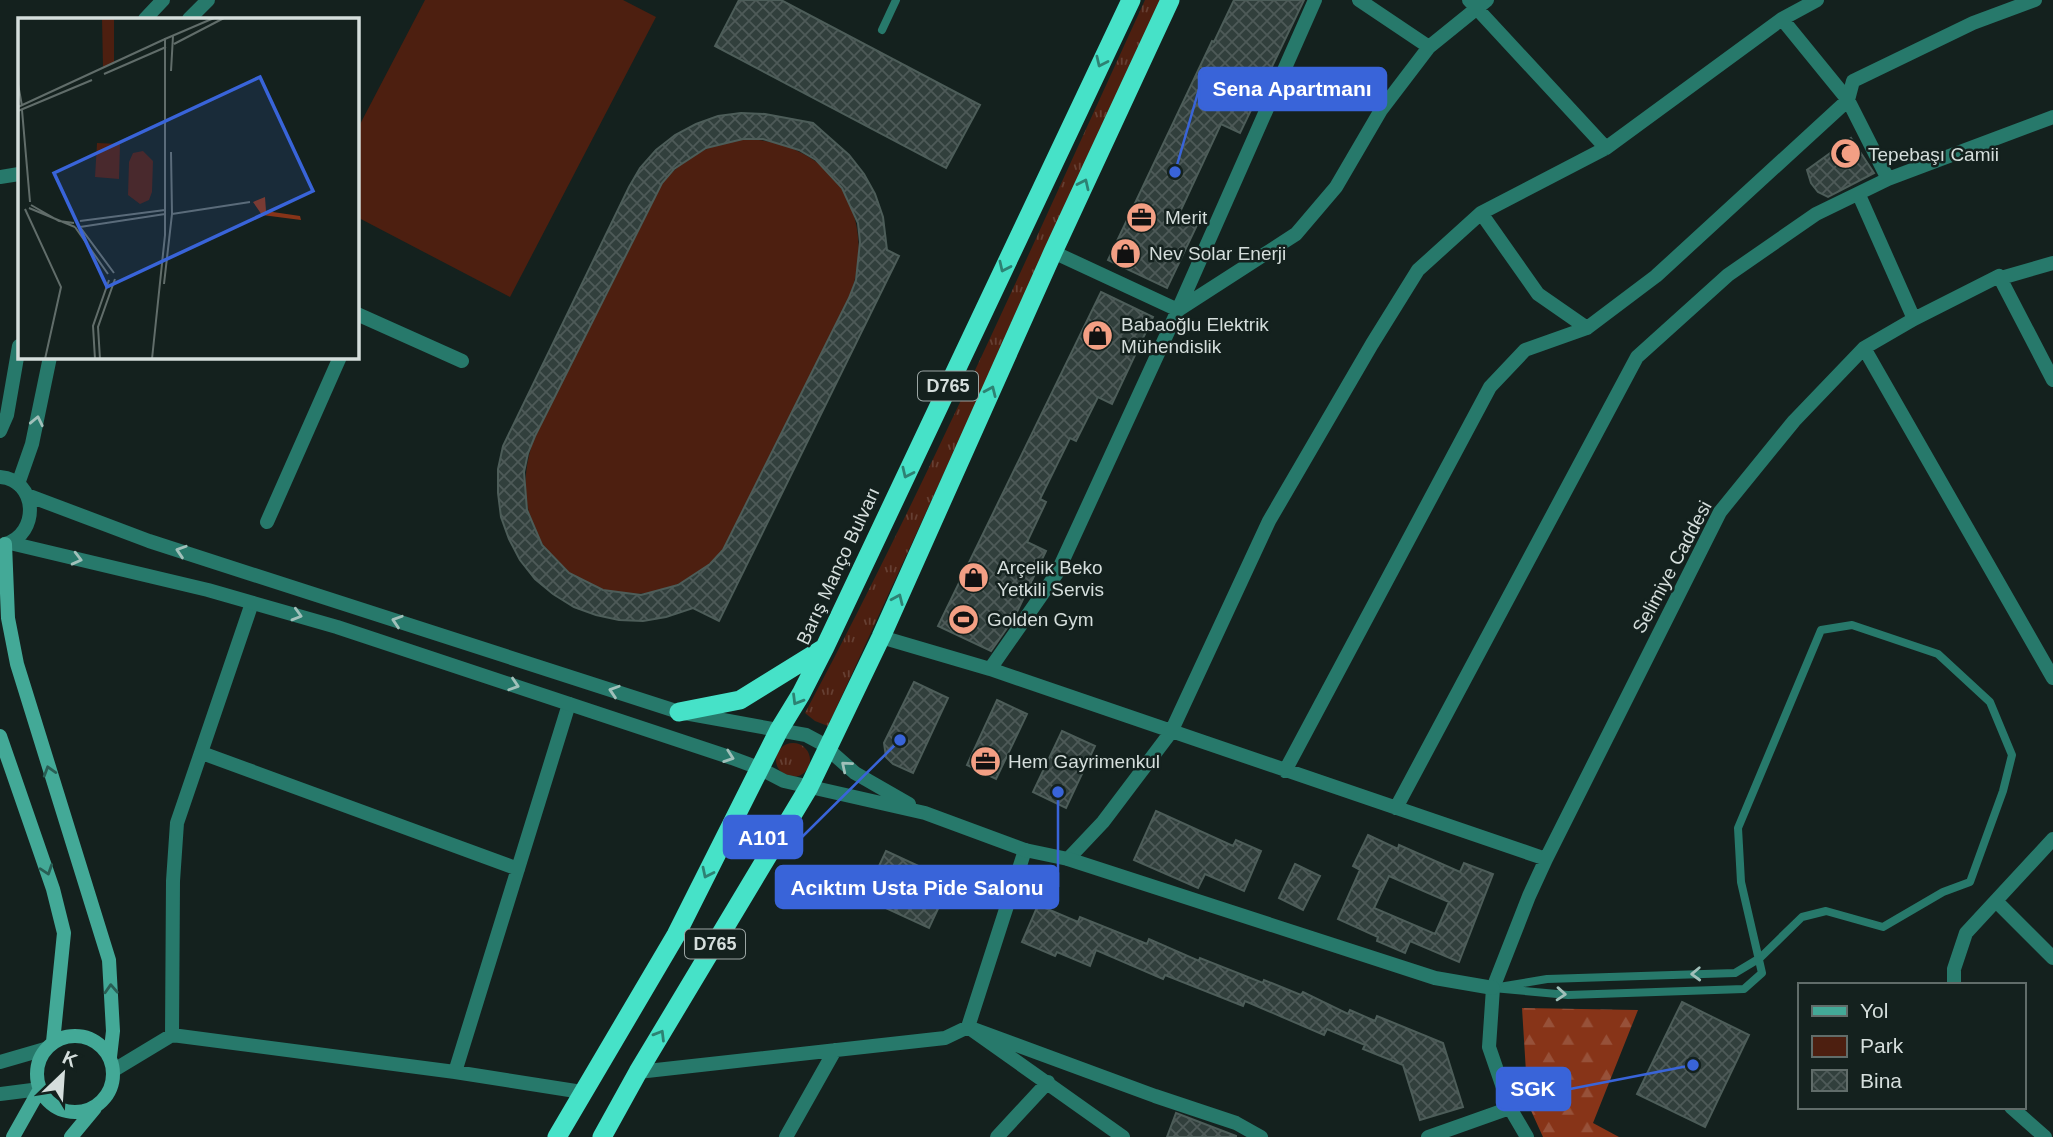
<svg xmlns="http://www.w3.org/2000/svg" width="2053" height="1137" font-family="Arial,sans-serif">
  <defs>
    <pattern id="grass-tufts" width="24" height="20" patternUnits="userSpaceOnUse" patternTransform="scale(1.75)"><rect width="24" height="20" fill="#4d1f10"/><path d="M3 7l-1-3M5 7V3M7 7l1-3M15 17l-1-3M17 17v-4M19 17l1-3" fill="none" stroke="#663f32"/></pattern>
    <pattern id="forest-firs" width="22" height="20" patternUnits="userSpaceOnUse" patternTransform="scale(1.75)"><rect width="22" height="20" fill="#873418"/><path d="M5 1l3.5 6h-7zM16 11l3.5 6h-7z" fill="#975139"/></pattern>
    <pattern id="building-cross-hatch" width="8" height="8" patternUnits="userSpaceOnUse" patternTransform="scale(1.75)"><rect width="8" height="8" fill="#313f3c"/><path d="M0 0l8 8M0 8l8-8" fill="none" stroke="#4e5a58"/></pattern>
  </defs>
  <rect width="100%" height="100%" fill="#14211e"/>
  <path fill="url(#grass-tufts)" d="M1145,0H1161L828,726L815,721L805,713C929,481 1035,239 1145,0Z
    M776 760a17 17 0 1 1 34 0a17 17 0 1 1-34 0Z"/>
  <path fill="url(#forest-firs)" d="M1522,1008L1638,1010L1593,1123L1619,1137H1543L1528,1104Z"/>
  <path fill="#4d1f10" d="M425,0H623L656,17L510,297L357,217V130Z
    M743,139C832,140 881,216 849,298L723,550C633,652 487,561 535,436L662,183C685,157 709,144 743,139Z"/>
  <path fill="url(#building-cross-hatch)" stroke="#4d5d59" stroke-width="2" fill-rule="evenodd" d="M739,0H781L980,105L946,168L715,46Z
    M1234,0H1304L1240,133L1221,124L1179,214L1198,223L1167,288L1108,260L1212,41L1214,42Z
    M741,113L765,114L813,123L849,155L864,174L875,194L883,217L887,250L899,256L719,621L693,608L666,617L643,621L619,620L596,615L574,607L553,594L535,579L520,560L509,539L501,517L498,493V469L503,446L629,187L640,168L656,150L675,135L696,124L718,116ZM743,139H763L799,150L816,160L842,188L858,223L860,242L856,280L849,298L723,550L710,564L678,585L641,595L603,590L569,573L542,545L527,510L524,472L528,453L535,436L662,183L674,169L706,148Z
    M1851,138L1874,173L1828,197L1818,192L1811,183L1807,170Z
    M1101,292L1153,317L1112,404L1098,397L1076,441L1070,438L1040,499L1046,502L1027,542L1046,551L1014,618L991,651L938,626Z
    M914,682L948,698L913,773L893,764L886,757L884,743Z
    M997,700L1027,714L996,779L967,765Z
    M1062,731L1095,746L1066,808L1033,792Z
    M1156,811L1233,846L1236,840L1261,851L1244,891L1205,874L1198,888L1134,860Z
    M1368,835L1398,849L1399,845L1460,872L1464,863L1493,874L1459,962L1410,941L1405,953L1377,941L1378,937L1338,919L1360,870L1353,866ZM1389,876L1449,902L1435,934L1374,908Z
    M886,851L951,881L929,928L864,898Z
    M1295,864L1320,876L1303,910L1279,898Z
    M1038,905L1078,922L1080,917L1147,944L1149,939L1199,961L1200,958L1263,983L1264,980L1301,995L1303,992L1348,1014L1350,1010L1375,1021L1377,1016L1443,1043L1463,1107L1420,1120L1403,1065L1363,1049L1365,1045L1327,1029L1324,1035L1245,1001L1243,1006L1165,975L1163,979L1096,950L1090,966L1057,952L1055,956L1022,942Z
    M1682,1002L1749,1035L1705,1127L1637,1094Z
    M1176,1113L1236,1136V1137H1167Z"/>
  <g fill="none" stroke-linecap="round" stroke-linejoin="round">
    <path stroke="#27796b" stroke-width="8" d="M882,30L896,0
      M1493,988L1547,979L1735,973L1760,958L1802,917L1826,911L1883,927L1943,892L1970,882L2003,791L2012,755L1990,702L1938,654L1852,625L1821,630L1738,828L1741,882L1762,973L1744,989L1568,995L1493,988"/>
    <path stroke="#27796b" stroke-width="14" d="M1359,0L1429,47L1487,0
      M1469,0L1606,148
      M145,19L163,0
      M189,19L208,0
      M1782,19L1848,100L1888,179
      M0,177L19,174
      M1859,195L1914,319
      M1481,213L1538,294L1587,328
      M1053,252L1178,310L1296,234L1336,187L1381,110L1429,47
      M1999,276L2053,380
      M357,314L462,361
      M1864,348L2053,678
      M0,431L7,415L19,346
      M18,484L32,444L50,357
      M267,522L340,357
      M881,637L990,669L1057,573L1178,310L1315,0
      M990,669L1546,859
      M202,753L518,869
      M1285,771L1490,387L1525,350L1587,328L1656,276L1848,100L1853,81L1973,23L2035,0
      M1396,808L1637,357L1728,275L1816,214L1888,179L2053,117
      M1025,850L968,1027L1123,1137
      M1068,859L1103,822L1171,732L1269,521L1372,344L1418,270L1481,213L1606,148L1782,19L1817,0
      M1996,901L2053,958
      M1954,985V969L1966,933L2053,839
      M172,1035L173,881L177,823L252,603
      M0,1062L45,1049
      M114,1070L172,1035L455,1072L582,1092
      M455,1072L569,704
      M638,1072L945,1038L968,1027L1155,1096L1236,1123L1261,1137
      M0,1094L40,1089
      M2011,1107L2045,1137
      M786,1137L835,1050
      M997,1137L1048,1082
      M1428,1137L1510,1108
      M1527,1137L1510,1108L1489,1047L1493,988L1529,896L1546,859L1720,512L1794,421L1864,348L1914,319L1999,276L2001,278L2053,263"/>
    <path stroke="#27796b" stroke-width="14" d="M0,477C38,480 40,534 5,544
      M27,495L149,541L679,712L806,735L821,743L855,773L909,804
      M10,543L208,590L337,627L732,758L759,768L784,781L925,813L1025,850L1068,859L1435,978L1493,988"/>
    <path stroke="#43a997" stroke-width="14" d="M5,544L8,618L17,664L109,960L113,1031L110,1057
      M0,736L53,889L64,933L53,1042
      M37 1074a38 38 0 1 1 76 0a38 38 0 1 1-76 0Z
      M13,1137L40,1089
      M71,1137L95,1108"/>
    <path stroke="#46e2c8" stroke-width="19" d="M679,712L740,700L824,648
      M557,1137L676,935L779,730L801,694L825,647L1131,0
      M602,1137L638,1072L809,787L881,637L1053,252L1170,0"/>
  </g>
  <defs><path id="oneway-chevron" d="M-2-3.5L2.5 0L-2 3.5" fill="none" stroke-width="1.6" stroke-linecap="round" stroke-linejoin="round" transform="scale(1.75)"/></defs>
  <g stroke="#2d8273">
    <use href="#oneway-chevron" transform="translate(1101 62) rotate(115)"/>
    <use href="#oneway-chevron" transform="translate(1084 184) rotate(-65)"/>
    <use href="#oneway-chevron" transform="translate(1004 267) rotate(115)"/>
    <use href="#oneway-chevron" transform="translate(991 391) rotate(-66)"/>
    <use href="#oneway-chevron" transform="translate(907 473) rotate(115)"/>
    <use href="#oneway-chevron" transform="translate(898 599) rotate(-66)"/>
    <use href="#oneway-chevron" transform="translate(797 700) rotate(121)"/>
    <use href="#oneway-chevron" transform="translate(707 873) rotate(116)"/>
    <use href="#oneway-chevron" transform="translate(660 1035) rotate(-59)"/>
  </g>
  <g stroke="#a1c0ba">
    <use href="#oneway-chevron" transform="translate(37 421) rotate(-78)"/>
    <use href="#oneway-chevron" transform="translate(181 551) rotate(-162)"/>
    <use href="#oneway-chevron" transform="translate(77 559) rotate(14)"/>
    <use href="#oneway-chevron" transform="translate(297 615) rotate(16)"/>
    <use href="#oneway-chevron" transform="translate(397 621) rotate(-162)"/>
    <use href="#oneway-chevron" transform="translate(514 685) rotate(18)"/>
    <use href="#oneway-chevron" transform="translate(614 691) rotate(-162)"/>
    <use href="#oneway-chevron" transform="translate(729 757) rotate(19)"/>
    <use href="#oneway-chevron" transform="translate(846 766) rotate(-140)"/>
    <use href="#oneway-chevron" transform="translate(1696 974) rotate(178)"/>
    <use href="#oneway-chevron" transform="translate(1561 994) rotate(4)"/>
  </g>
  <g stroke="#295e54">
    <use href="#oneway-chevron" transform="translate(49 771) rotate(-107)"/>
    <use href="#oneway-chevron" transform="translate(47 870) rotate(71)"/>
    <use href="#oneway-chevron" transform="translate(111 989) rotate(-93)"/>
  </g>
  <defs>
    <symbol id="mosque-disc" viewBox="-11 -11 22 22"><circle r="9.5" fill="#f39f84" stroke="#14211e"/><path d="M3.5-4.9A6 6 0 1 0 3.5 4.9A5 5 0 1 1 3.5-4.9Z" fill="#111"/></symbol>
    <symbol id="office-disc" viewBox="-11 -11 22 22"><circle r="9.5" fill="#f39f84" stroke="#14211e"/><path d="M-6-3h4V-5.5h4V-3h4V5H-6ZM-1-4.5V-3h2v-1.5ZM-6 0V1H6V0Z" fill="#111"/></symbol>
    <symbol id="shop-disc" viewBox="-11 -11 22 22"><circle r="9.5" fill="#f39f84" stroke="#14211e"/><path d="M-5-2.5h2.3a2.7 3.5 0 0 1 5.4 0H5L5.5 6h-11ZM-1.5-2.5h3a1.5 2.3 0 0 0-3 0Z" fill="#111"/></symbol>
    <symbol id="stadium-disc" viewBox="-11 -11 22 22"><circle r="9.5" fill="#f39f84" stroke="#14211e"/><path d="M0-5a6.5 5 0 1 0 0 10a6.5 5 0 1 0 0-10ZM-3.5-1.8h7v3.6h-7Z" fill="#111"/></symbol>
  </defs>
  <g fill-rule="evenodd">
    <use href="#mosque-disc" x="1828" y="136" width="35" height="35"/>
    <use href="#office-disc" x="1124" y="200" width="35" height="35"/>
    <use href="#shop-disc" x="1108" y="236" width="35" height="35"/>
    <use href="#shop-disc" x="1080" y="318" width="35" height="35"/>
    <use href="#shop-disc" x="956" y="560" width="35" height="35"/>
    <use href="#stadium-disc" x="946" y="602" width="35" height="35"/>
    <use href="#office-disc" x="968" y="744" width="35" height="35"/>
  </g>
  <g text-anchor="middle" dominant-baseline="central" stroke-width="5" stroke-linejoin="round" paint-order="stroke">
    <g fill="#14211e" stroke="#9ba5a3" stroke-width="2">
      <rect x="918" y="371.5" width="60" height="29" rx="5"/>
      <rect x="685" y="929.5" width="60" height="29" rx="5"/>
    </g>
    <g font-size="18" font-weight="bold" fill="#d5dedc">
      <text x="948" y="386">D765</text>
      <text x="715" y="944">D765</text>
    </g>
    <g font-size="19" fill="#d5dedc" stroke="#14211e" text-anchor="start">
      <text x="1868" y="154">Tepebaşı Camii</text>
      <text x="1165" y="217">Merit</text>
      <text x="1149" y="253">Nev Solar Enerji</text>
      <text x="1121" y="324">Babaoğlu Elektrik<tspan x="1121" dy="22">Mühendislik</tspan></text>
      <text x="997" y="567">Arçelik Beko<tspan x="997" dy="22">Yetkili Servis</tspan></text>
      <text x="987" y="619">Golden Gym</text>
      <text x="1008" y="761">Hem Gayrimenkul</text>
    </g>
    <g font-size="19" fill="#d5dedc" stroke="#14211e">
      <text transform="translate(838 566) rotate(-65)">Barış Manço Bulvarı</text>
      <text transform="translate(1672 567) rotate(-62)">Selimiye Caddesi</text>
    </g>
  </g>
  <g transform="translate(18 18)">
    <rect width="341" height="341" fill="#14211e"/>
    <path d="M247,179L248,193L282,198L283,202L244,197L235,184Z" fill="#873418"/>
    <path d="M84,0H96V44L85,49ZM79,125L102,126L101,161L77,159ZM125,133L135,143L134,174L131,182L122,186L110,177L111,144L115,135Z" fill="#4d1f10"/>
    <path fill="none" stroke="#616d6a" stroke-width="2" d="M156,26L206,0M153,53L155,18M86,56L148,29M0,66L4,88M0,89L147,21M4,92L12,184M0,93L74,62M13,187L41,203L56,205M11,190L57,209M7,191L43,269L27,341M154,196L232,184M62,203L147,192M57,209L90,256M62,209L147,196M62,209L96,255M146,266L154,196L153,134M77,341L75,308L91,262M82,341L80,309L97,261M134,341L147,217V21L196,0"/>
    <path fill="#3964d9" fill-opacity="0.15" stroke="#3964d9" stroke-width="3.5" d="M242,59L295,173L89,269L36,155Z"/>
    <rect width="341" height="341" fill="none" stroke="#d5dedc" stroke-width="3.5"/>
  </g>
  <path fill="none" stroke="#3964d9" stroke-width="2.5" d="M1175 172L1199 89M900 740L802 837M1058 792L1058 887M1693 1065L1570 1089"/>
  <g fill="#3964d9" stroke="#14211e" stroke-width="2.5">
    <circle cx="1175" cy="172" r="7"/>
    <circle cx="900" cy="740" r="7"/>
    <circle cx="1058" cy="792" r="7"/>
    <circle cx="1693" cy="1065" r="7"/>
  </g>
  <g fill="#3964d9" stroke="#3964d9" stroke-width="2.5">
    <rect x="1199" y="68" width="187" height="42" rx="7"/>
    <rect x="724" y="816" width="78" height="42" rx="7"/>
    <rect x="776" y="866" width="282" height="42" rx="7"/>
    <rect x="1497" y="1068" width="73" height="42" rx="7"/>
  </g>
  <g font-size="21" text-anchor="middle" font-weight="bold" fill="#fff">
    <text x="1292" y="96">Sena Apartmanı</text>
    <text x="763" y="845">A101</text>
    <text x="917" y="895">Acıktım Usta Pide Salonu</text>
    <text x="1533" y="1096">SGK</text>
  </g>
  <rect x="1798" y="983" width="228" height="126" fill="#14211e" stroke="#616d6a" stroke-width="2"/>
  <rect x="1812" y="1006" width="35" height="10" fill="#43a997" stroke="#616d6a" stroke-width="2"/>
  <text x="1860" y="1018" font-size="21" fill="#d5dedc">Yol</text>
  <rect x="1812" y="1036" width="35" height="21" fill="#4d1f10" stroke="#616d6a" stroke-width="2"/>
  <text x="1860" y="1053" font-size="21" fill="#d5dedc">Park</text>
  <rect x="1812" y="1070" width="35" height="21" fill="url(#building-cross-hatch)" stroke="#616d6a" stroke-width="2"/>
  <text x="1860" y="1088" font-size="21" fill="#d5dedc">Bina</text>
  <g transform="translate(63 1074) rotate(25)" stroke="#14211e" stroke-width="5" paint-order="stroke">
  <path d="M0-5L12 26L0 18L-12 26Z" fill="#d5dedc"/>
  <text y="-10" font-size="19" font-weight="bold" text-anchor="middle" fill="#d5dedc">K</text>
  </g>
</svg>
